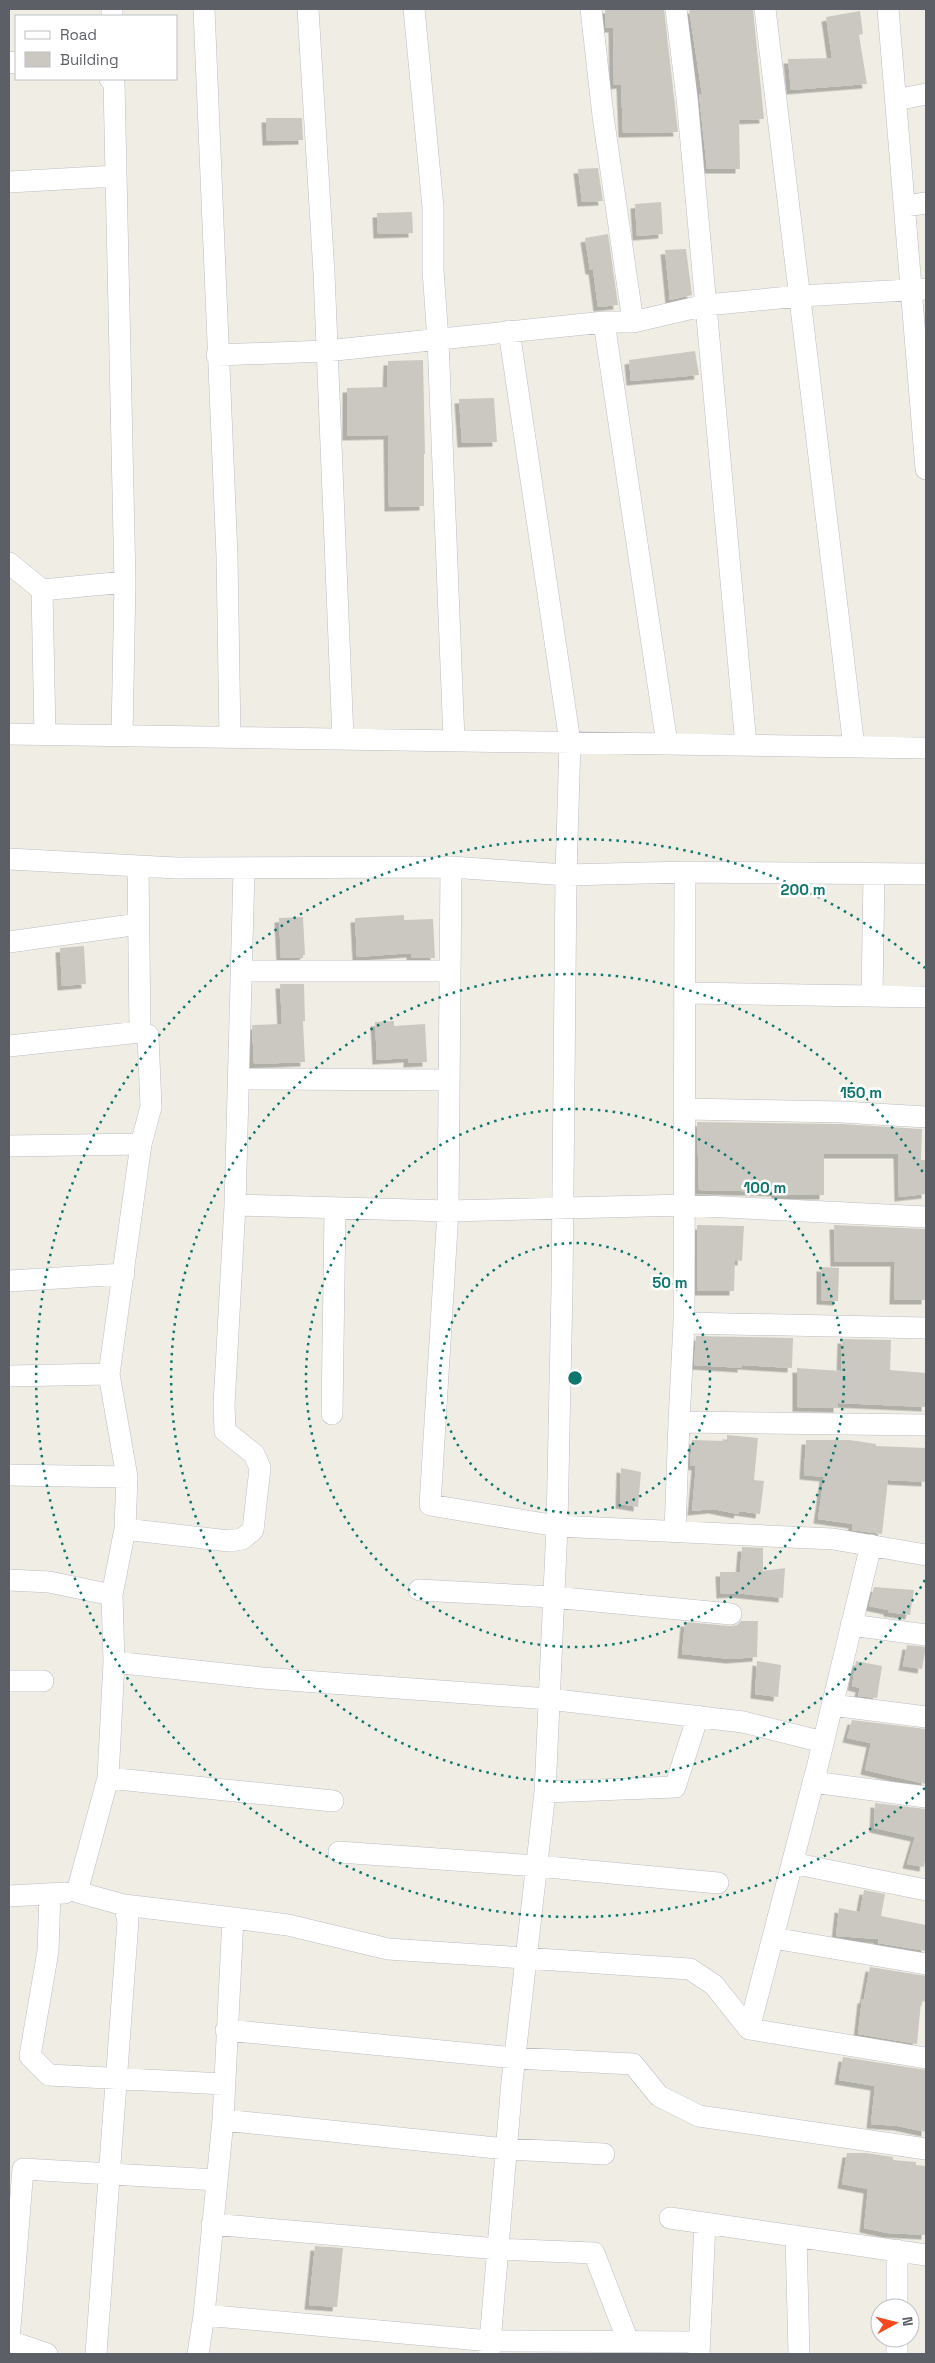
<svg xmlns="http://www.w3.org/2000/svg" width="935" height="2363" font-family="'Space Grotesk',sans-serif">
  <defs>
    <filter id="shadow"><feDropShadow dx="-4.5" dy="4.5" stdDeviation="0" flood-color="#0004"/></filter>
  </defs>
  <rect width="100%" height="100%" fill="#f0eee4"/>
  <path fill="#cbc8c1" filter="url(#shadow)" d="M605,9H664L678,132L623,133L621,84L614,85L613,28H606Z
    M689,9H753L764,119L739,120L740,169H707L699,94H702Z
    M860,11L863,34L859,35L867,84L791,90L788,59L832,58L826,17Z
    M266,118H302L303,140L267,141Z
    M598,168L603,201L582,202L578,169Z
    M661,202L663,234L637,236L635,204Z
    M412,212L413,233L378,234L377,213Z
    M608,234L618,305L598,307L593,270H590L585,238Z
    M686,249L692,295L670,300L665,250Z
    M695,351L699,375L631,381L629,360Z
    M423,360L425,454H424V506L389,507L388,435L347,436V388L387,387L388,361Z
    M494,398L497,442L462,443L459,399Z
    M404,915V920L433,919L435,958H411V953L357,957L355,918Z
    M303,917L305,955H303V958H281L279,918Z
    M84,946L86,984L62,986L60,948Z
    M280,984H304L305,1021H303L305,1062L254,1064L252,1025L282,1024Z
    M394,1021V1026L425,1024L427,1062L408,1063V1058L377,1060L375,1022Z
    M697,1122L842,1124L922,1129L921,1160H926V1194L899,1197L898,1154H824V1195H776V1192L699,1190Z
    M697,1225L744,1226L742,1261L735,1260L734,1291H697Z
    M834,1225L926,1229V1300H894L895,1262H835Z
    M821,1267L839,1268L838,1301L821,1300Z
    M696,1336L793,1338L792,1368L742,1365V1368L694,1365Z
    M842,1339L891,1340L890,1370L926,1373V1407L838,1403V1408L797,1407V1368L841,1371Z
    M727,1435L758,1438L754,1480L764,1481L760,1514L739,1511L738,1514L713,1509L692,1511L696,1466L690,1465L692,1440L727,1441Z
    M806,1440H850L876,1444V1446L926,1448V1482L888,1480L882,1534L852,1530L853,1524L818,1519L824,1477L804,1475Z
    M621,1468L641,1472L638,1507L620,1504Z
    M742,1547L763,1548V1571L785,1568L783,1598L735,1593L721,1594L720,1572H740Z
    M874,1587L914,1590L910,1615L888,1612V1610L869,1606Z
    M741,1621H758L757,1657L731,1659L682,1654L685,1622L730,1626L737,1625Z
    M907,1645L926,1647L922,1669L903,1666Z
    M757,1661L781,1665L778,1697L755,1694Z
    M856,1661L882,1666L877,1698L858,1696L860,1688L852,1686Z
    M852,1720L926,1729V1784L865,1770L871,1743L847,1738Z
    M875,1803L926,1809V1854L924,1867L907,1864L915,1837L874,1828Z
    M864,1890L885,1894L881,1916L926,1925V1951L878,1943V1939L836,1936L839,1908L860,1912Z
    M870,1967L926,1976V2001L921,2002L917,2044L858,2034L862,1999H864Z
    M843,2057L926,2070V2132L898,2126L871,2124L875,2086L839,2080Z
    M847,2153H866L893,2157V2160L916,2162V2165L926,2166V2235L887,2233L864,2228L868,2189L842,2184Z
    M315,2246L343,2248L337,2307L309,2305Z"/>
  <g fill="none" stroke-linecap="round" stroke-linejoin="round">
    <defs>
      <path id="minor" d="M112,9V16
        M204,9L227,556L230,737
        M308,9L324,273L343,738
        M414,9L433,207V270L438,340L454,740
        M591,9L603,116L633,322H604L667,744
        M676,9L687,98L746,745
        M765,9L854,747
        M888,9L926,469
        M9,62L16,63
        M110,79L114,83L125,582L122,735
        M896,100L926,94
        M9,182L116,176
        M905,206L926,203
        M633,322L706,305L800,296L926,289
        M217,355L326,351L604,322
        M9,563L42,590L45,734
        M42,590L125,582
        M9,734L926,748
        M9,859L176,868L451,867L566,875L685,872
        M451,867L448,1211L430,1505L557,1526L833,1539L926,1555
        M244,870L235,1205L448,1211L684,1205L926,1217
        M926,874L685,872L684,1323L679,1422L926,1425
        M9,942L139,924
        M242,971H450
        M685,993L926,997
        M872,996L874,874
        M9,1046L140,1032L138,866
        M238,1079L449,1080
        M685,1109L842,1112L926,1117
        M9,1146L141,1144
        M9,1281L124,1274
        M684,1323L926,1328
        M109,1374L127,1477
        M9,1376L109,1374L141,1144L151,1107L148,1035
        M332,1414L335,1211L332,1208
        M9,1475L127,1477L125,1529
        M675,1531L679,1422
        M871,1545L817,1768L749,2029L926,2058
        M9,1580L49,1582L112,1595
        M419,1590L553,1597L731,1614
        M851,1625L926,1635
        M114,1662L262,1678L549,1699L743,1722L823,1742
        M9,1681H43
        M832,1705L926,1717
        M108,1778L333,1801
        M813,1782L926,1797
        M545,1792L675,1787L698,1716
        M339,1852L537,1866L718,1883
        M792,1863L926,1890
        M50,1894L48,1951L30,2056L49,2075L224,2084
        M9,1896L65,1893
        M124,1905L233,1918L223,2120L204,2315L198,2354
        M233,1918L288,1925L388,1949L690,1969L714,1985L749,2029
        M773,1938L926,1964
        M226,2030L515,2058L633,2064L659,2096L699,2116L926,2149
        M223,2120L506,2149L604,2154
        M670,2218L926,2255
        M212,2224L498,2249L594,2253L628,2341
        M796,2236L799,2354
        M897,2250V2308
        M204,2315L490,2341L699,2342
        M897,2338V2354
        M9,2340L23,2169L217,2180
        M9,2341L47,2354
        M96,2354L128,1921L124,1905L77,1892L108,1778L114,1662L112,1595L125,1529L229,1541L242,1539L253,1530L260,1468L254,1454L225,1431L224,1405L235,1205
        M489,2354L512,2082L545,1792L557,1526L562,1289L566,875L570,742L509,331
        M699,2354L705,2223"/>
    </defs>
    <use href="#minor" stroke="#bcbdc4" stroke-width="22"/>
    <use href="#minor" stroke="#fff" stroke-width="21"/>
  </g>
  <g fill="none" stroke="#0f766e" stroke-width="2.5" stroke-dasharray="2.5 5">
    <circle cx="575" cy="1378" r="135"/>
    <circle cx="575" cy="1378" r="269"/>
    <path d="M925 1580A404 404 0 1 1 925 1176"/>
    <path d="M925 1788A539 539 0 1 1 925 968"/>
  </g>
  <circle cx="575" cy="1378" r="8" fill="#0f766e" stroke="#fff" stroke-width="2.5"/>
  <g font-size="15" text-anchor="middle" font-weight="bold" fill="#0f766e" stroke="#fff" stroke-width="5" stroke-linejoin="round" paint-order="stroke">
    <text x="803" y="895">200 m</text>
    <text x="861" y="1098">150 m</text>
    <text x="765" y="1193">100 m</text>
    <text x="670" y="1288">50 m</text>
  </g>
  <rect width="935" height="2363" fill="none" stroke="#5c5f66" stroke-width="20"/>
  <rect x="15" y="15" width="162" height="65" fill="#ffffff" stroke="#bebfc2"/>
  <rect x="25" y="31" width="25" height="8" fill="#ffffff" stroke="#bebfc2"/>
  <text x="60" y="40" font-size="15" fill="#5c5f66">Road</text>
  <rect x="25" y="52" width="25" height="15" fill="#cbc8c1" stroke="#bebfc2"/>
  <text x="60" y="65" font-size="15" fill="#5c5f66">Building</text>
  <g transform="translate(895 2323) rotate(83)"><circle r="24" fill="#ffffff" stroke="#bebfc2"/>
  <path d="M0-4L9 19L0 12L-9 19Z" fill="#f84922"/>
  <text y="-8" font-size="14" font-weight="bold" text-anchor="middle" fill="#5c5f66">N</text>
  </g>
</svg>
